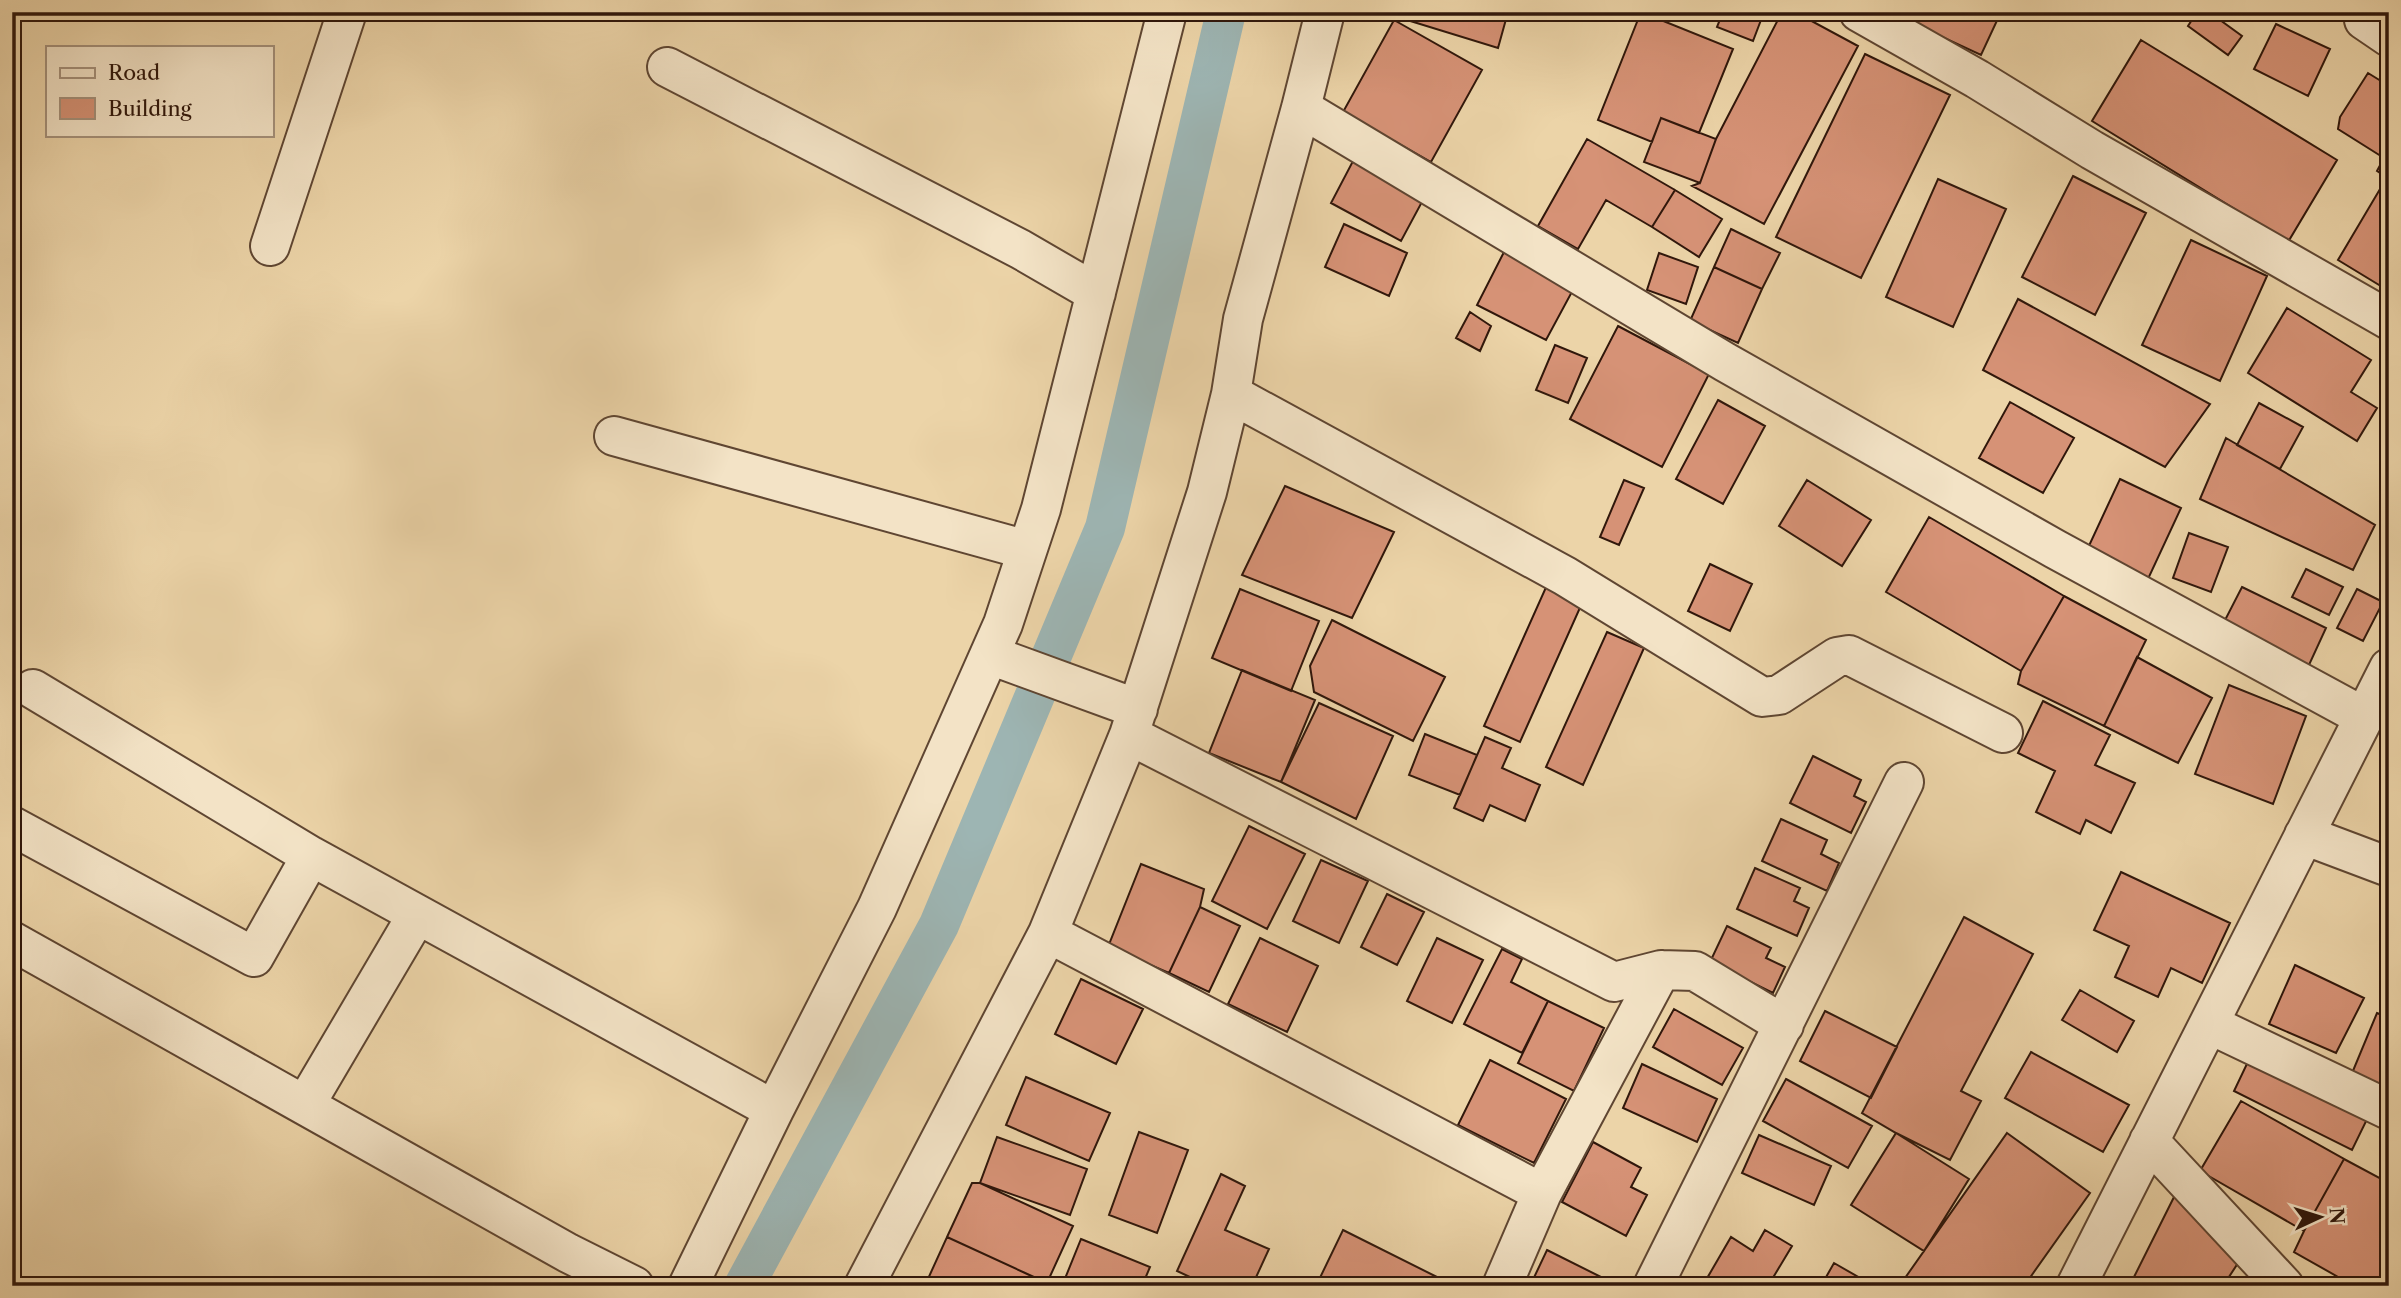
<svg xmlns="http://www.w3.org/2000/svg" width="2401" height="1298" font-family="'Libre Caslon Text',serif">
  <rect width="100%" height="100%" fill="#ecd4a8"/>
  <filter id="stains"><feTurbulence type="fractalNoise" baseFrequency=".00286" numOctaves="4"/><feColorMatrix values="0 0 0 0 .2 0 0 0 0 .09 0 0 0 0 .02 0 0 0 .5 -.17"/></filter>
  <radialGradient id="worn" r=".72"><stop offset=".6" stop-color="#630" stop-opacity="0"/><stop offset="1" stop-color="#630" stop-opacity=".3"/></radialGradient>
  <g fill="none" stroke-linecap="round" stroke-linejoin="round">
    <path stroke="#9db5b3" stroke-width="40" d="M744,1286L939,925L1105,528L1226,12"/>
  </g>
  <path fill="#d69276" stroke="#30170b" stroke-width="2" d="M1381,12H1508L1498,48Z
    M1641,12L1733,49L1699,133L1661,118L1652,142L1598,120Z
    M1723,12H1764L1753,41L1717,27Z
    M1782,12H1795L1858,46L1764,224L1692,186L1700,183L1716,139Z
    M1903,12H2001L1981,55L1901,18Z
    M2197,12H2209L2242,36L2228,55L2188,26Z
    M1394,20L1482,70L1431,162L1343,112Z
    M2276,24L2330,49L2308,96L2254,69Z
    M2141,40L2337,160L2288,242L2092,121Z
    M1865,54L1950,95L1861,278L1776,237Z
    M2368,73L2389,86V179L2377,171L2384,158L2338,129L2340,117Z
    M1661,118L1716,139L1700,183L1644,162Z
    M1587,139L1675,190L1652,227L1606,200L1578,249L1538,226Z
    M1353,161L1423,200L1401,241L1331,203Z
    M2073,176L2146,213L2095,315L2022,277Z
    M1938,179L2006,209L1953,327L1886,297Z
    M2383,184L2389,187V291L2338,260Z
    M1675,190L1722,219L1699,257L1652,227Z
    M1344,224L1407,253L1389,296L1325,267Z
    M1731,229L1780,253L1762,289L1714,267Z
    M2191,240L2267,276L2220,381L2142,345Z
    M1504,252L1574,288L1546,340L1477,305Z
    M1659,253L1698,267L1686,304L1647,290Z
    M1714,267L1762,289L1738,343L1690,321Z
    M2018,299L2210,404L2165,467L1983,370Z
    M2287,308L2371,360L2351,392L2377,408L2357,441L2248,373Z
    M1470,312L1491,326L1480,351L1456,338Z
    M1618,326L1709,374L1662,467L1570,419Z
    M1555,345L1587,358L1568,403L1536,390Z
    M1718,400L1765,426L1723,504L1676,479Z
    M2010,402L2074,438L2043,493L1979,458Z
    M2259,403L2303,427L2280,469L2237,445Z
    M2226,438L2375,525L2353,570L2200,499Z
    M2120,479L2181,508L2148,579L2087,550Z
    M1624,480L1644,488L1619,545L1600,537Z
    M1807,480L1871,520L1842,566L1779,526Z
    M1285,486L1394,532L1352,618L1242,575Z
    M1929,517L2064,596L2021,671L1886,592Z
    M2189,533L2228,547L2211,592L2173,578Z
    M1710,564L1752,584L1730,631L1688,611Z
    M2306,569L2343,587L2329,615L2292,597Z
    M1547,585L1583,601L1520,742L1484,726Z
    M2242,587L2326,628L2309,665L2223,624Z
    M1240,589L1319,621L1291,691L1212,658Z
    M2357,589L2383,602L2363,641L2337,628Z
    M2064,596L2146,640L2104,726L2018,684L2021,671Z
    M1332,620L1445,677L1413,741L1314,692L1310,666Z
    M1607,632L1644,648L1583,785L1546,767Z
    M2137,657L2212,698L2178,763L2104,726Z
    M1242,670L1315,700L1281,782L1209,753Z
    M2229,685L2306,716L2273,804L2195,774Z
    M2043,701L2110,735L2095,765L2135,783L2111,833L2086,820L2080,834L2036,812L2055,771L2018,753Z
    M1319,703L1393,736L1356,819L1281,782Z
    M1425,734L1477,755L1460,795L1409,775Z
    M1485,737L1511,748L1502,768L1540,785L1525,821L1490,805L1483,821L1454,808Z
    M1813,756L1861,780L1854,796L1866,802L1851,833L1790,803Z
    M1781,819L1827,840L1821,854L1839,863L1827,891L1762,861Z
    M1249,826L1305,854L1267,929L1212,901Z
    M1321,860L1368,881L1339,943L1293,921Z
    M1141,864L1204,889L1200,907L1169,973L1108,947Z
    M1755,868L1800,888L1794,901L1809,908L1797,936L1737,909Z
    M2121,872L2230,923L2202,983L2171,968L2158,997L2115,977L2129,946L2094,930Z
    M1387,894L1424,912L1397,965L1361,947Z
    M1200,907L1240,926L1209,992L1169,973Z
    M1964,917L2033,954L1961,1091L1981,1101L1950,1160L1896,1133L1862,1113Z
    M1727,926L1771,948L1766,958L1785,967L1773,993L1710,962Z
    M1260,938L1318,966L1287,1032L1228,1004Z
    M1437,938L1483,960L1452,1023L1407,1001Z
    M1502,949L1522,959L1511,982L1548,1001L1522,1053L1464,1024Z
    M2295,965L2364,998L2336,1053L2269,1024Z
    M1081,979L1143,1009L1116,1064L1055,1034Z
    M2080,990L2134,1021L2117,1052L2062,1020Z
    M1548,1001L1604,1028L1574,1091L1518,1063Z
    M1674,1009L1743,1048L1722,1085L1653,1047Z
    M1825,1011L1897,1047L1871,1098L1800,1061Z
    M2377,1013L2389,1018V1094L2350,1078Z
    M2254,1049L2373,1107L2352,1150L2234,1091Z
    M2031,1052L2129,1105L2103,1152L2005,1098Z
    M1490,1060L1566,1099L1534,1163L1458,1125Z
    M1642,1064L1717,1099L1697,1142L1623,1108Z
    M1026,1077L1110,1113L1089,1161L1006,1125Z
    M1786,1079L1872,1126L1848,1168L1763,1121Z
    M2241,1101L2344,1159L2304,1231L2200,1171Z
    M1139,1132L1188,1150L1157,1233L1109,1215Z
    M1896,1133L1969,1179L1924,1251L1851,1205Z
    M2007,1133L2090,1193L2024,1286H1915L1905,1278Z
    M1759,1135L1831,1166L1814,1205L1742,1173Z
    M997,1137L1087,1169L1070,1215L980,1183Z
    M1593,1142L1641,1168L1631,1187L1647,1195L1626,1236L1562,1202Z
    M2344,1159L2389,1183V1276L2383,1286H2354L2294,1252L2304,1231Z
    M1221,1174L1245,1186L1225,1230L1269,1249L1252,1286H1209L1177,1271Z
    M972,1183H980L1073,1226L1047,1283L947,1237Z
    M2176,1193L2240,1260L2223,1286H2138L2132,1281Z
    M1343,1230L1441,1279L1437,1286H1316Z
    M1765,1230L1792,1246L1768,1286H1716L1706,1280L1731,1237L1753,1251Z
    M947,1237L1038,1279L1035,1286H937L927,1281Z
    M1081,1239L1150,1267L1142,1286H1062Z
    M1547,1250L1619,1286H1530Z
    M1834,1263L1874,1286H1821Z
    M2249,1273L2261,1286H2240Z"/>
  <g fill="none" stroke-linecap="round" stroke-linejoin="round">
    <defs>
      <path id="minor" d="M1859,12L1977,79L2092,150L2389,320
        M2364,20L2389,37
        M667,67L1020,249L1096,293
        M1301,108L1725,362L2055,549L2364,717
        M270,246L347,12
        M1231,394L1565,576L1762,697L1779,695L1837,657L1849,655L2003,733
        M614,436L1027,550
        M990,655L1138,709
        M33,689L311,856L774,1110
        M1129,735L1614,982L1661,970L1695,971L1784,1025
        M12,826L254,957L311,856
        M2304,835L2389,867
        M1048,933L1542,1193
        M12,941L568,1253L634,1286
        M2209,1024L2389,1110
        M305,1105L417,915
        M2149,1141L2284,1286
        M688,1286L774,1110L877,908L1003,624L1041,509L1167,12
        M864,1286L1048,933L1129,735L1207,492L1231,394L1243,319L1301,108L1325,12
        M1502,1286L1542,1193L1661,970
        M1653,1286L1904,782
        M2076,1286L2389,668"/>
    </defs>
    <use href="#minor" stroke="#5f4632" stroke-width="42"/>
    <use href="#minor" stroke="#f3e3c6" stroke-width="38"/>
  </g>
  <rect width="2401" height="1298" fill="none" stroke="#ecd4a8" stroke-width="42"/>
  <rect x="14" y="14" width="2373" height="1270" fill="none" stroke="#30170b" stroke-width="3.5"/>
  <rect x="21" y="21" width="2359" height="1256" fill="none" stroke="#30170b" stroke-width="2"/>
  <rect x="46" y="46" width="228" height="91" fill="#f3e3c6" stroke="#a5917b" stroke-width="2"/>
  <rect x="60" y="68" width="35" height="10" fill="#f3e3c6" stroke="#a5917b" stroke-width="2"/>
  <text x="108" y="80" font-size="21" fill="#30170b">Road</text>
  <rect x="60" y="98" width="35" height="21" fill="#d69276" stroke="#a5917b" stroke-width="2"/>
  <text x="108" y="116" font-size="21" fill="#30170b">Building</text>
  <g transform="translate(2320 1217) rotate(86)" stroke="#f3e3c6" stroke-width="5" paint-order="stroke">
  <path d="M0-5L12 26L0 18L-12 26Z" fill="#30170b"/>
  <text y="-10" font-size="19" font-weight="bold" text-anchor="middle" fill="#30170b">N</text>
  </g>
  <rect width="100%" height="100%" filter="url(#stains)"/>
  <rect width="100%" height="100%" fill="url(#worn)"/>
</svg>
